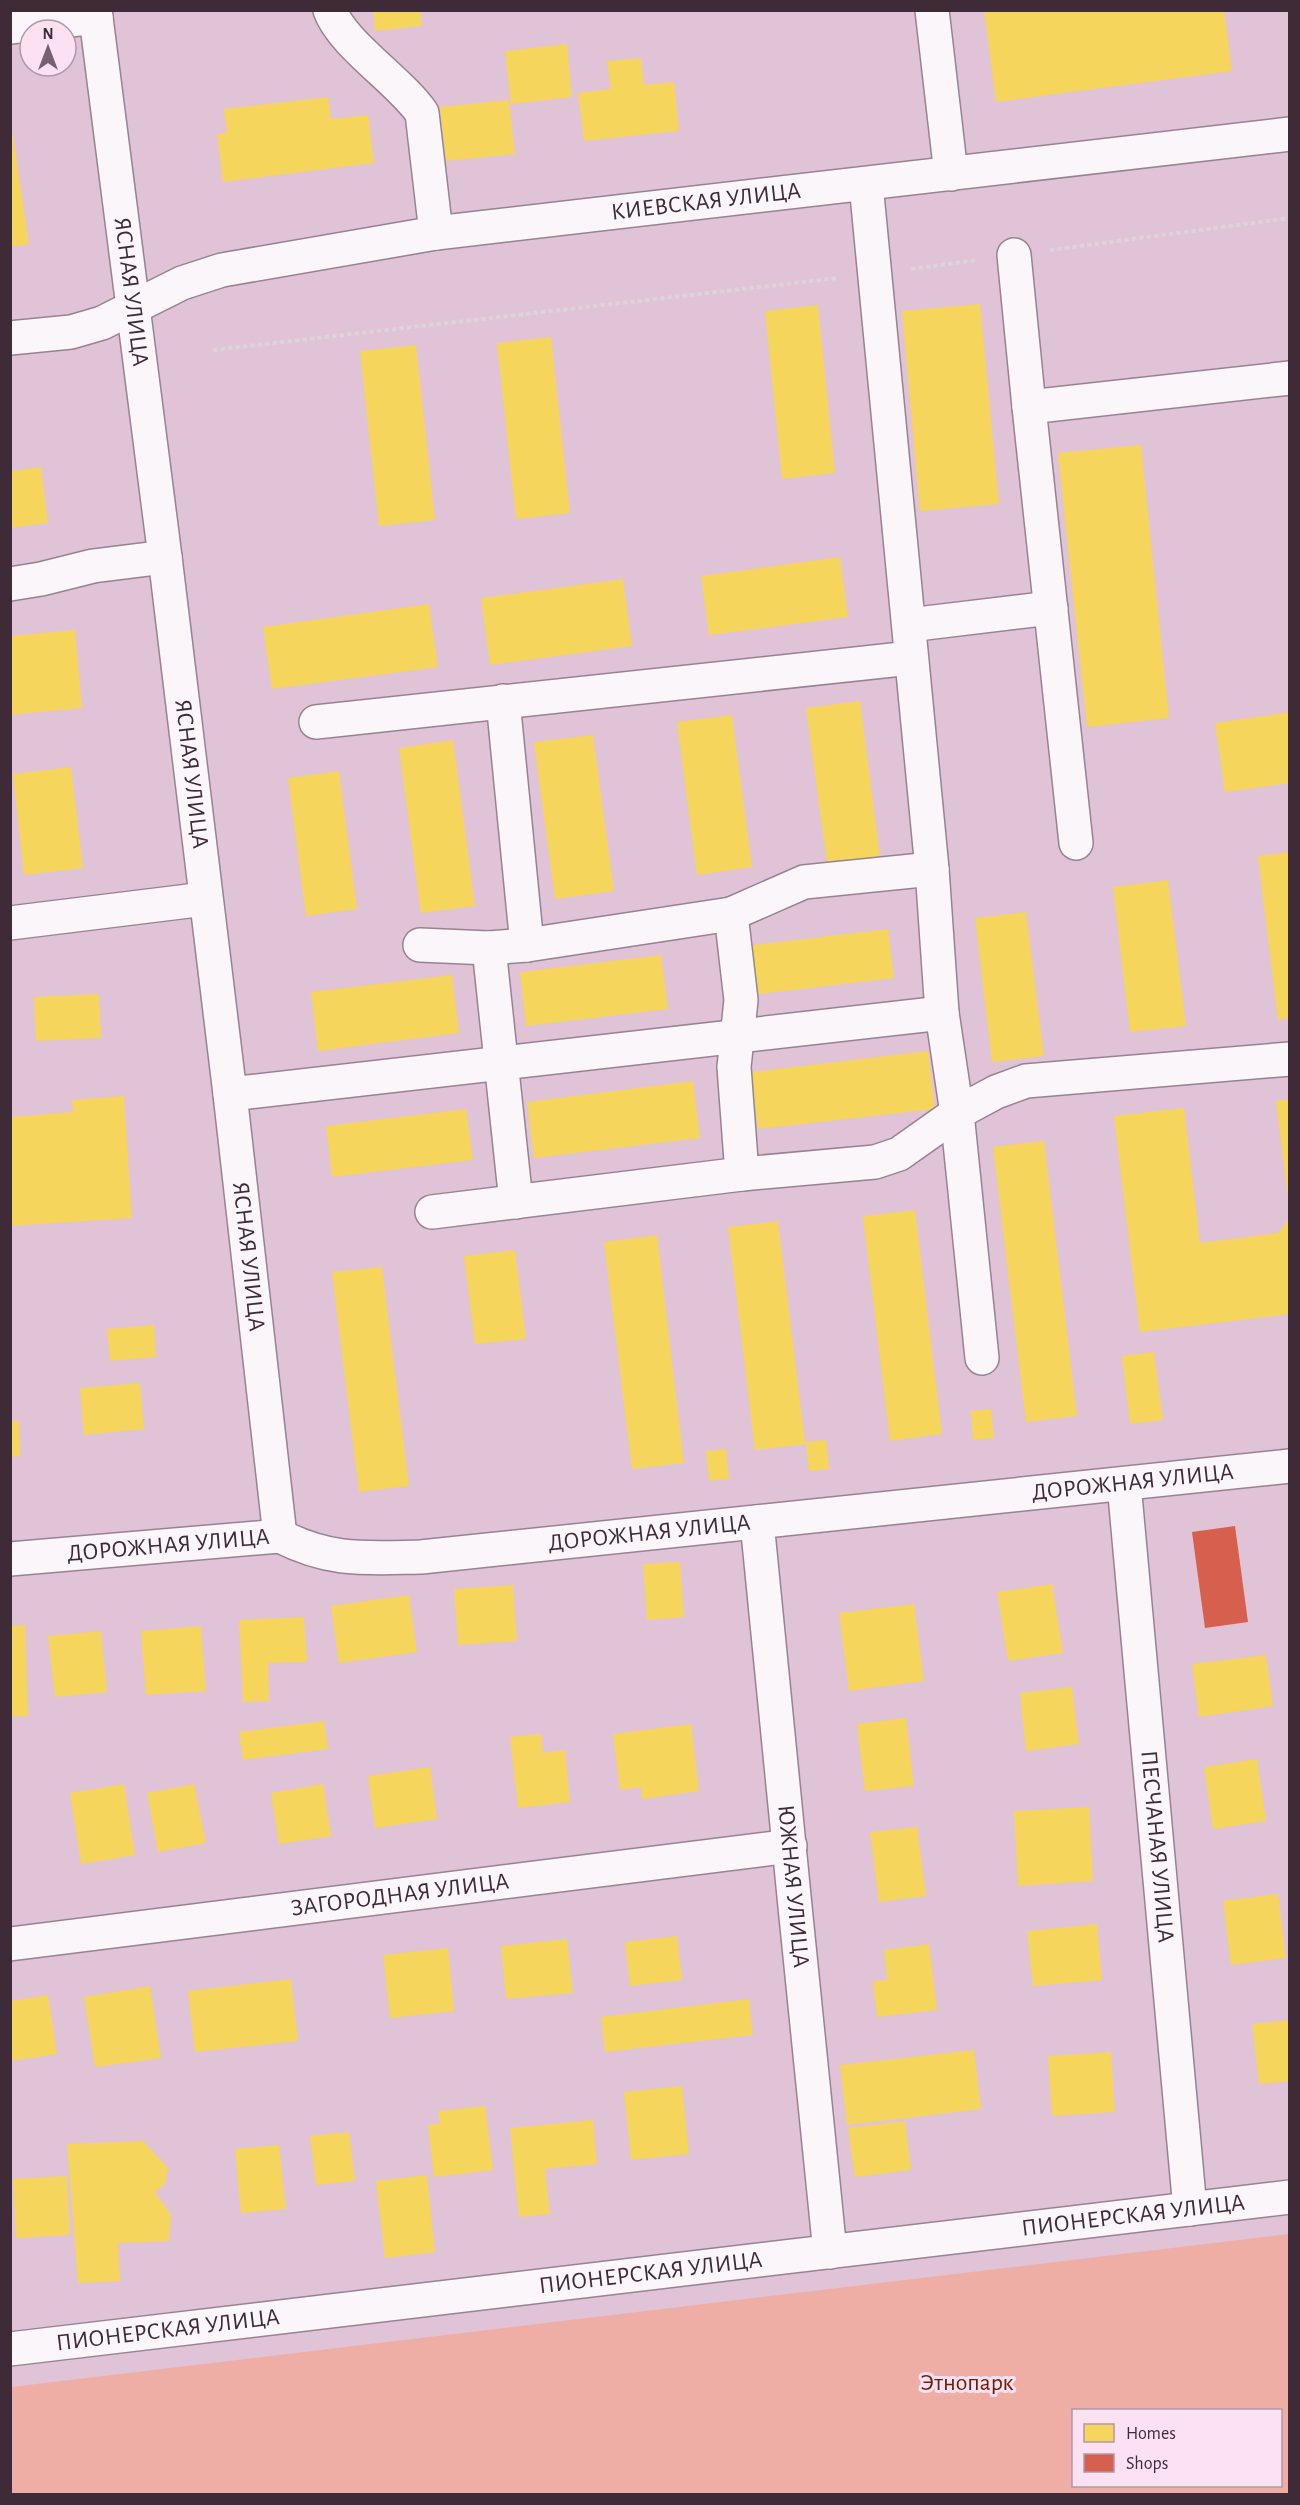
<svg xmlns="http://www.w3.org/2000/svg" width="1300" height="2505" font-family="'Alegreya Sans',sans-serif">
  <rect width="100%" height="100%" fill="#e0c3d6"/>
  <path fill="#efaea5" fill-rule="evenodd" d="M1289,2234V2494H11V2387ZM1074,2410H1280V2486H1074Z"/>
  <path fill="#f6d55c" d="M373,10H420L422,26L375,31Z
    M984,10H1224L1232,71L996,102Z
    M567,44L572,97L511,104L505,51Z
    M641,58L644,85L674,82L679,131L584,141L578,93L611,89L607,61Z
    M328,97L331,119L368,115L374,163L223,182L217,134L227,133L224,109Z
    M509,100L515,154L446,161L440,107Z
    M10,116L29,244L10,247Z
    M980,304L999,504L920,511L902,311Z
    M818,305L835,473L782,479L765,311Z
    M551,337L570,513L516,519L497,343Z
    M416,345L435,520L379,526L360,351Z
    M1141,445L1169,718L1087,727L1058,453Z
    M41,467L48,523L10,528V471Z
    M840,557L848,617L709,635L701,576Z
    M623,579L632,646L490,665L481,598Z
    M429,604L438,667L272,689L263,627Z
    M75,630L82,708L10,715V636Z
    M860,701L880,856L827,863L806,708Z
    M1290,712V783L1225,792L1215,723Z
    M732,715L752,867L697,875L677,722Z
    M593,735L614,891L555,899L534,742Z
    M453,740L475,906L421,913L399,748Z
    M71,767L83,868L24,875L13,774Z
    M339,771L357,909L306,916L288,778Z
    M1290,852V1018L1278,1020L1258,856Z
    M1168,880L1186,1026L1130,1032L1113,887Z
    M1026,912L1044,1056L992,1062L975,918Z
    M888,929L894,978L752,995L746,946Z
    M661,955L668,1009L526,1026L520,972Z
    M452,975L459,1033L318,1051L311,992Z
    M99,994L101,1038L36,1041L34,997Z
    M928,1051L935,1109L758,1129L751,1072Z
    M693,1081L700,1138L534,1158L527,1102Z
    M124,1096L132,1218L10,1226V1117L73,1112L72,1100Z
    M1290,1099V1198H1288L1276,1101Z
    M1184,1108L1200,1243L1278,1233L1290,1218V1314L1140,1332L1114,1116Z
    M466,1109L473,1160L332,1177L326,1126Z
    M1044,1141L1077,1416L1026,1422L993,1147Z
    M915,1210L942,1434L890,1441L863,1216Z
    M778,1221L805,1442L826,1440L829,1469L809,1471L806,1444L755,1450L728,1227Z
    M657,1235L684,1463L632,1469L604,1242Z
    M515,1250L526,1339L475,1344L464,1256Z
    M382,1267L409,1486L359,1492L332,1272Z
    M154,1325L156,1357L110,1361L107,1329Z
    M1154,1352L1163,1420L1130,1424L1122,1356Z
    M140,1383L144,1429L84,1435L80,1388Z
    M991,1409L994,1438L973,1440L971,1411Z
    M10,1421H19L20,1456L10,1457Z
    M726,1449L729,1479L709,1481L706,1451Z
    M680,1562L684,1617L647,1620L643,1564Z
    M1052,1584L1063,1653L1008,1661L997,1592Z
    M513,1585L517,1641L458,1645L454,1589Z
    M409,1595L417,1652L339,1663L331,1606Z
    M914,1604L924,1681L849,1691L839,1613Z
    M304,1617L307,1662L268,1663L269,1701L243,1702L239,1620Z
    M25,1625L28,1716L10,1717V1626Z
    M201,1626L206,1691L146,1695L141,1631Z
    M101,1631L107,1692L55,1697L48,1636Z
    M1266,1655L1273,1706L1199,1717L1192,1664Z
    M1072,1687L1079,1744L1026,1751L1020,1693Z
    M906,1718L914,1786L865,1791L857,1724Z
    M324,1721L328,1749L243,1760L239,1732Z
    M691,1724L699,1791L642,1799L641,1787L620,1790L613,1734Z
    M541,1734L543,1753L565,1750L570,1802L518,1808L510,1737Z
    M1257,1759L1266,1821L1213,1829L1204,1767Z
    M430,1767L437,1819L375,1828L368,1776Z
    M124,1784L135,1855L81,1864L70,1793Z
    M194,1784L206,1843L158,1852L147,1793Z
    M323,1784L331,1836L279,1844L271,1793Z
    M1089,1807L1093,1881L1018,1886L1014,1811Z
    M917,1827L926,1896L879,1902L870,1832Z
    M1278,1894L1286,1958L1231,1965L1223,1901Z
    M1097,1924L1102,1980L1033,1986L1027,1931Z
    M677,1936L682,1980L630,1986L625,1942Z
    M567,1939L573,1993L506,1999L501,1946Z
    M929,1944L937,2010L877,2017L873,1981L887,1980L884,1950Z
    M448,1948L454,2011L390,2018L383,1955Z
    M291,1979L298,2041L195,2052L188,1991Z
    M150,1986L161,2058L95,2067L84,1997Z
    M48,1995L57,2054L10,2061V2001Z
    M749,1999L753,2035L605,2052L601,2017Z
    M1290,2020V2081L1259,2084L1252,2024Z
    M974,2050L981,2109L847,2125L840,2065Z
    M1111,2052L1115,2112L1052,2116L1048,2056Z
    M682,2086L689,2154L631,2160L624,2092Z
    M485,2106L493,2170L434,2177L428,2125L440,2124L438,2111Z
    M593,2120L597,2164L545,2169L550,2214L519,2217L510,2128Z
    M905,2121L911,2170L855,2177L848,2128Z
    M349,2132L355,2181L316,2185L310,2136Z
    M143,2141L168,2168L165,2184L155,2192L171,2215L169,2241L118,2243L120,2281L78,2283L67,2144Z
    M279,2145L286,2209L241,2213L235,2149Z
    M427,2175L435,2252L385,2258L376,2181Z
    M67,2176L70,2235L16,2238L13,2179Z"/>
  <path fill="#d6604d" d="M1235,1526L1248,1622L1205,1628L1192,1532Z"/>
  <g fill="none" stroke-linecap="round" stroke-linejoin="round">
    <defs>
      <g id="minor">
        <path id="s1" d="M95,10L165,557L230,1094L280,1536"/>
        <path d="M330,10C342,44 399,80 422,113L436,233"/>
        <path d="M932,10L951,174"/>
        <path d="M10,27L96,17"/>
        <path d="M1014,255L1029,407"/>
        <path id="s2" d="M10,338L71,332L102,323L182,283L222,270L436,233L1290,134"/>
        <path d="M10,584L41,579L93,566L165,557"/>
        <path d="M909,625L1051,608"/>
        <path d="M503,701L527,945"/>
        <path d="M316,722L911,658"/>
        <path d="M1076,843L1029,407L1290,378"/>
        <path d="M731,914L741,1000L734,1067L742,1174"/>
        <path d="M10,923L205,899"/>
        <path d="M420,945L489,948L527,945L731,914L804,882L932,869"/>
        <path d="M489,948L516,1202"/>
        <path d="M942,1013L957,1113L982,1358"/>
        <path d="M230,1094L942,1013L932,869L866,184"/>
        <path d="M432,1212L742,1174L875,1162L899,1154L957,1113L996,1092L1026,1081L1290,1059"/>
        <path id="s3" d="M1124,1484L1190,2209"/>
        <path id="s4" d="M757,1522C782,1765 804,2009 830,2252"/>
        <path id="s5" d="M10,1559L280,1536C331,1562 365,1558 421,1557L1290,1466"/>
        <path id="s6" d="M10,1944L790,1846"/>
        <path id="s7" d="M10,2349L1290,2197"/>
      </g>
    </defs>
    <use href="#minor" stroke="#988291" stroke-width="36"/>
    <path stroke="#ddd4da" stroke-width="4" stroke-dasharray="4.5 3" stroke-linecap="butt" d="M1050,250L1290,218
      M911,269L977,260
      M213,350L838,278"/>
    <use href="#minor" stroke="#faf6f9" stroke-width="33"/>
  </g>
  <g text-anchor="middle" dominant-baseline="central" stroke-width="6" stroke-linejoin="round" paint-order="stroke">
    <g font-size="24" fill="#3f2a38" stroke="#fce1f3">
      <text stroke="none"><textPath href="#s2" startOffset="714">КИЕВСКАЯ УЛИЦА</textPath></text>
      <text stroke="none"><textPath href="#s1" startOffset="284">ЯСНАЯ УЛИЦА</textPath></text>
      <text stroke="none"><textPath href="#s1" startOffset="770">ЯСНАЯ УЛИЦА</textPath></text>
      <text stroke="none"><textPath href="#s1" startOffset="1256">ЯСНАЯ УЛИЦА</textPath></text>
      <text stroke="none"><textPath href="#s5" startOffset="1131">ДОРОЖНАЯ УЛИЦА</textPath></text>
      <text stroke="none"><textPath href="#s5" startOffset="645">ДОРОЖНАЯ УЛИЦА</textPath></text>
      <text stroke="none"><textPath href="#s5" startOffset="159">ДОРОЖНАЯ УЛИЦА</textPath></text>
      <text stroke="none"><textPath href="#s3" startOffset="364">ПЕСЧАНАЯ УЛИЦА</textPath></text>
      <text stroke="none"><textPath href="#s4" startOffset="366">ЮЖНАЯ УЛИЦА</textPath></text>
      <text stroke="none"><textPath href="#s6" startOffset="393">ЗАГОРОДНАЯ УЛИЦА</textPath></text>
      <text stroke="none"><textPath href="#s7" startOffset="1131">ПИОНЕРСКАЯ УЛИЦА</textPath></text>
      <text stroke="none"><textPath href="#s7" startOffset="645">ПИОНЕРСКАЯ УЛИЦА</textPath></text>
      <text stroke="none"><textPath href="#s7" startOffset="159">ПИОНЕРСКАЯ УЛИЦА</textPath></text>
    </g>
    <g font-size="24" fill="#6b1e00" stroke="#fce1f3">
      <text x="967" y="2383">Этнопарк</text>
    </g>
  </g>
  <rect width="1300" height="2505" fill="none" stroke="#3f2a38" stroke-width="24"/>
  <rect x="1072" y="2409" width="210" height="78" fill="#fce1f3" stroke="#b098a8" stroke-width="1.5"/>
  <rect x="1084" y="2424" width="30" height="18" fill="#f6d55c" stroke="#b098a8" stroke-width="1.5"/>
  <text x="1126" y="2439" font-size="18" fill="#3f2a38">Homes</text>
  <rect x="1084" y="2454" width="30" height="18" fill="#d6604d" stroke="#b098a8" stroke-width="1.5"/>
  <text x="1126" y="2469" font-size="18" fill="#3f2a38">Shops</text>
  <g transform="translate(48 48)"><circle r="28" fill="#fce1f3" stroke="#b098a8" stroke-width="1.5"/>
  <path d="M0-4.5L10 22L0 15L-10 22Z" fill="#77606f"/>
  <text y="-9" font-size="16" font-weight="bold" text-anchor="middle" fill="#3f2a38">N</text>
  </g>
</svg>
